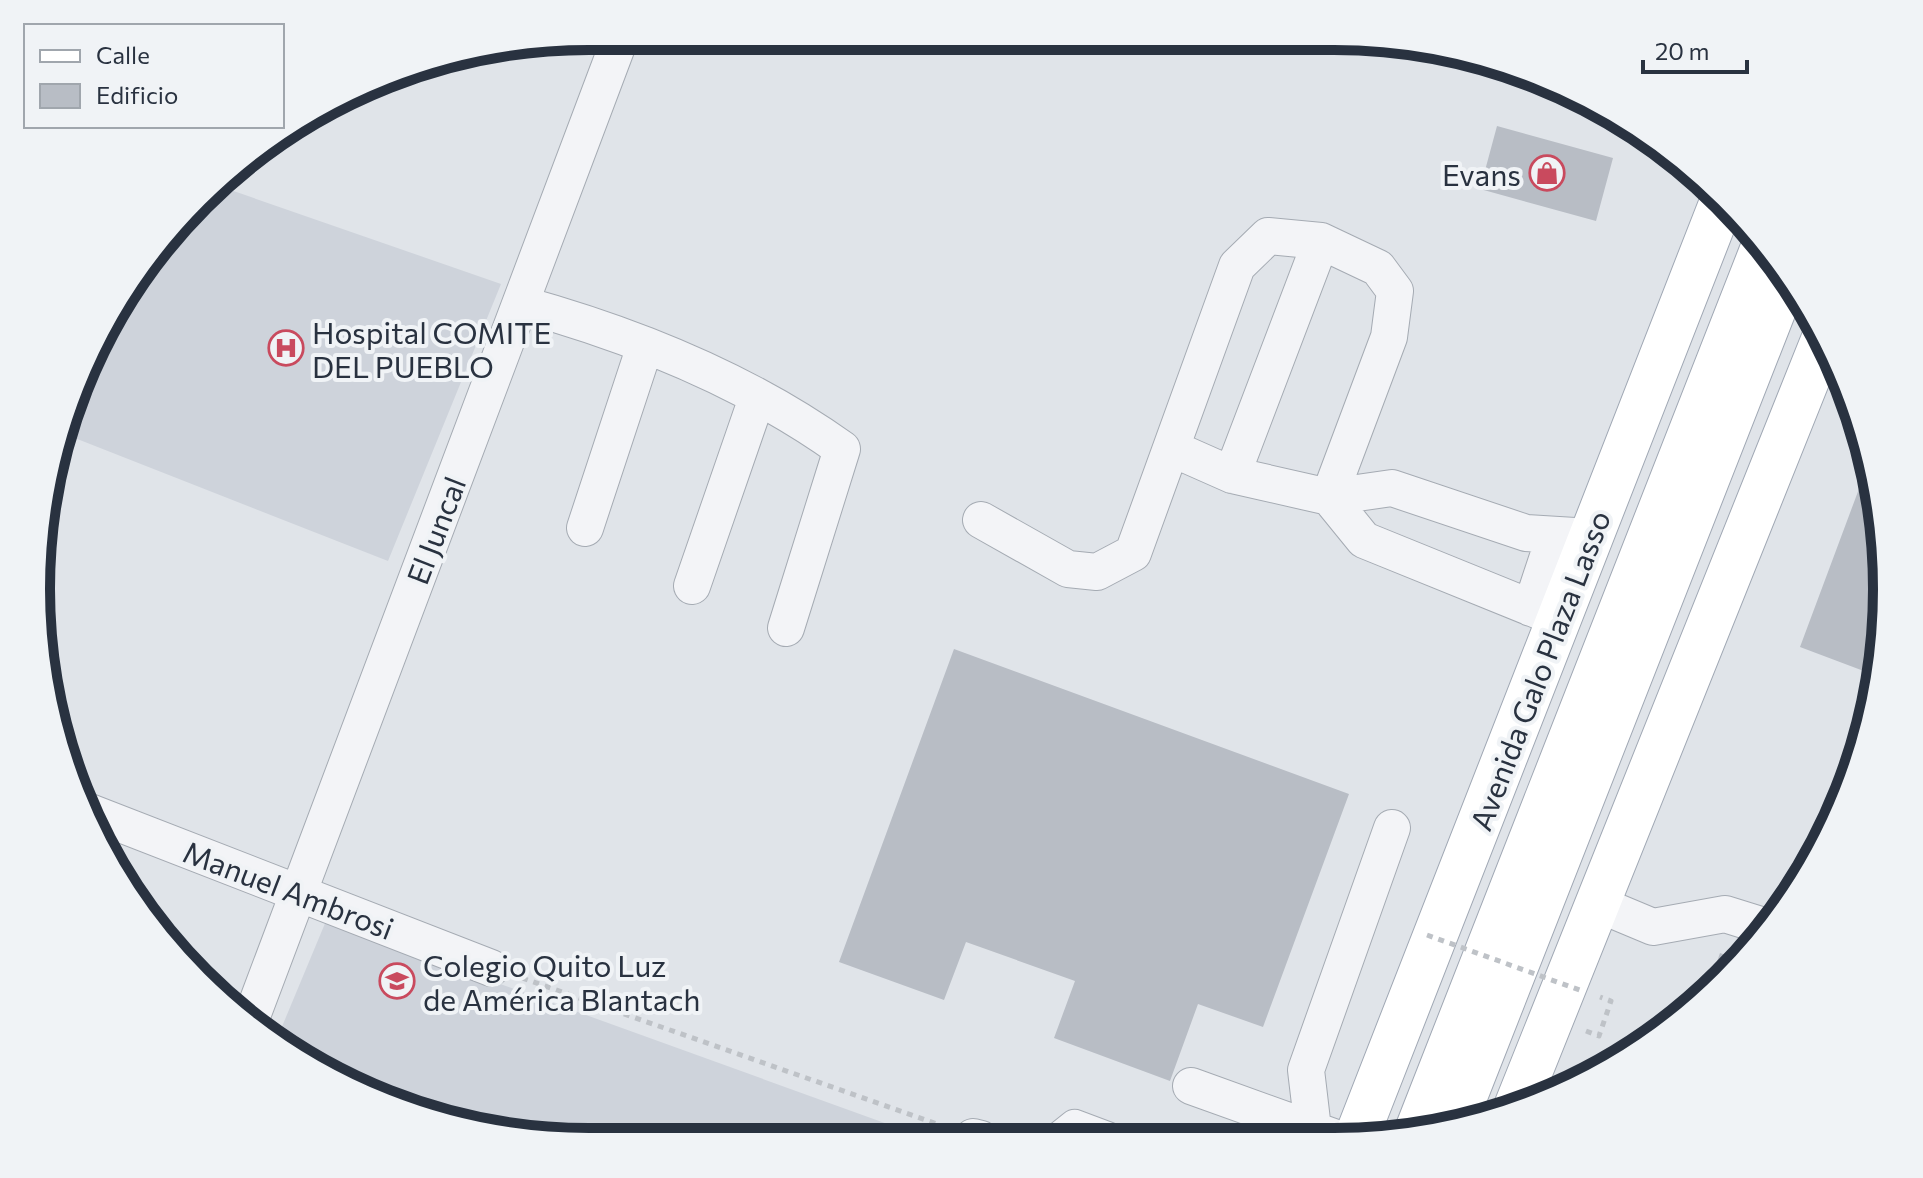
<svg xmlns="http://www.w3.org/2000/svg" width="1923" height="1178" font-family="Commissioner,sans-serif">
  <rect width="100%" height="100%" fill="#e0e4e9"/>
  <path fill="#ced3db" d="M219,186L501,284L388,561L62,433L65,412L129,281Z
    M326,921L929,1139L517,1137L378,1100L276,1041Z"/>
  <path fill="#b8bdc5" d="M1497,126L1613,158L1596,221L1480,189Z
    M1869,462L1882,516L1886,625L1877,676L1800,647Z
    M954,649L1349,794L1263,1027L1198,1004L1170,1081L1054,1038L1075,981L966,942L944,1000L839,962Z
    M1720,953L1740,960L1704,999Z"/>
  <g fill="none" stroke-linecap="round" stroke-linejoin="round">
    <defs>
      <path id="minor" d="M521,304C633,335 747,381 842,449L786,628
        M1171,448L1232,475L1329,497L1392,488L1526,533L1591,537
        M1232,475L1321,241
        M1329,497L1364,540L1559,619
        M981,520L1068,569L1097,572L1133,553L1237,266L1268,236L1321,241L1378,268L1395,291L1389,337L1329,497
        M585,528L645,346
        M692,586L757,398
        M1531,608L1555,535
        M87,811L491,968
        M1598,904L1653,927L1725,914L1770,928
        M249,1024L621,36
        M1191,1086L1333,1137
        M1313,1129L1306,1070L1392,828
        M973,1137L981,1139
        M1060,1140L1075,1128L1107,1140"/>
      <path id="major" d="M1516,1107L1824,338
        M1453,1127L1787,276
        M1416,1133L1764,245
        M1355,1141L1723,199"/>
    </defs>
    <use href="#minor" stroke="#a5abb3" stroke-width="38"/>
    <use href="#major" stroke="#a0a8b4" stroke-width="46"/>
    <path stroke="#bec2c7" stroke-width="5" stroke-dasharray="6 6" stroke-linecap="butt" d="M522,978L943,1126
      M1586,1031L1599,1036L1611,1001L1600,997"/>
    <use href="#minor" stroke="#f3f4f7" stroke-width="36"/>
    <use href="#major" stroke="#fff" stroke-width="44"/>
    <path stroke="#bec2c7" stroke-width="5" stroke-dasharray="6 6" stroke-linecap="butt" d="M1427,935L1585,992"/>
  </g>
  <defs>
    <symbol id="shop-ring" viewBox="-11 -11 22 22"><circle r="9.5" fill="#f0f3f6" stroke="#c94a5e" stroke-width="1.5"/><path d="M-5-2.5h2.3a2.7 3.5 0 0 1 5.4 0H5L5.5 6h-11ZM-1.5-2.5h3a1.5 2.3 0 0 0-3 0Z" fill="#c94a5e"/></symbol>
    <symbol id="hospital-ring" viewBox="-11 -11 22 22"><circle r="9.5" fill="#f0f3f6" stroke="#c94a5e" stroke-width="1.5"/><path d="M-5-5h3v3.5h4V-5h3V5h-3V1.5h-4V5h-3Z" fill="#c94a5e"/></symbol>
    <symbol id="school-ring" viewBox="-11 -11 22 22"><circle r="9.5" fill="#f0f3f6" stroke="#c94a5e" stroke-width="1.5"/><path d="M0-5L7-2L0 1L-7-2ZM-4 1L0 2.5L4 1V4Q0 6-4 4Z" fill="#c94a5e"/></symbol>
  </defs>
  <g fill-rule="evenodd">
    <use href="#shop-ring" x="1527" y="153" width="40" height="40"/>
    <use href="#hospital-ring" x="266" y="328" width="40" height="40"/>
    <use href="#school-ring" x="377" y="961" width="40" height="40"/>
  </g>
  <g text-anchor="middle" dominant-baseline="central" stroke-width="8" stroke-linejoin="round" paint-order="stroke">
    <g font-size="30" fill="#293240" stroke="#f0f3f6" text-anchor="start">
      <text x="1521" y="173" text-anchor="end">Evans</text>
      <text x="312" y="331">Hospital COMITE<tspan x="312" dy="34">DEL PUEBLO</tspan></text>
      <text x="423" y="964">Colegio Quito Luz<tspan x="423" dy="34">de América Blantach</tspan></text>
    </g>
    <g font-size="30" fill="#293240" stroke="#f0f3f6">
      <text transform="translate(435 530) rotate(-69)">El Juncal</text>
      <text transform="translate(1539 670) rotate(-69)">Avenida Galo Plaza Lasso</text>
      <text transform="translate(289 889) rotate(21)">Manuel Ambrosi</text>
    </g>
  </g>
  <path d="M0 0H1923V1178H0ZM589 50H1334A539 539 0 0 1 1873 589V589A539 539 0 0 1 1334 1128H589A539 539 0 0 1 50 589V589A539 539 0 0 1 589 50Z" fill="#f0f3f6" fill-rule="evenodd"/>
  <path fill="none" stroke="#293240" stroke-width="10" d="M589 50H1334A539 539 0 0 1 1873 589V589A539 539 0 0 1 1334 1128H589A539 539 0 0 1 50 589V589A539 539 0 0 1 589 50Z"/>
  <rect x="24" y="24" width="260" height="104" fill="#f0f3f6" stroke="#a0a6ad" stroke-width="2"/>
  <rect x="40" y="50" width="40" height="12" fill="#ffffff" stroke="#a0a6ad" stroke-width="2"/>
  <text x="96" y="64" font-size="24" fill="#293240">Calle</text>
  <rect x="40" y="84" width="40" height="24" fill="#b8bdc5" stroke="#a0a6ad" stroke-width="2"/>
  <text x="96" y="104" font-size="24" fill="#293240">Edificio</text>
  <path d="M1643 60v12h104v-12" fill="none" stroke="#293240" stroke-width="4"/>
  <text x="1655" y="60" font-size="24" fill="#293240" stroke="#f0f3f6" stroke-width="6" paint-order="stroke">20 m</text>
</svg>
